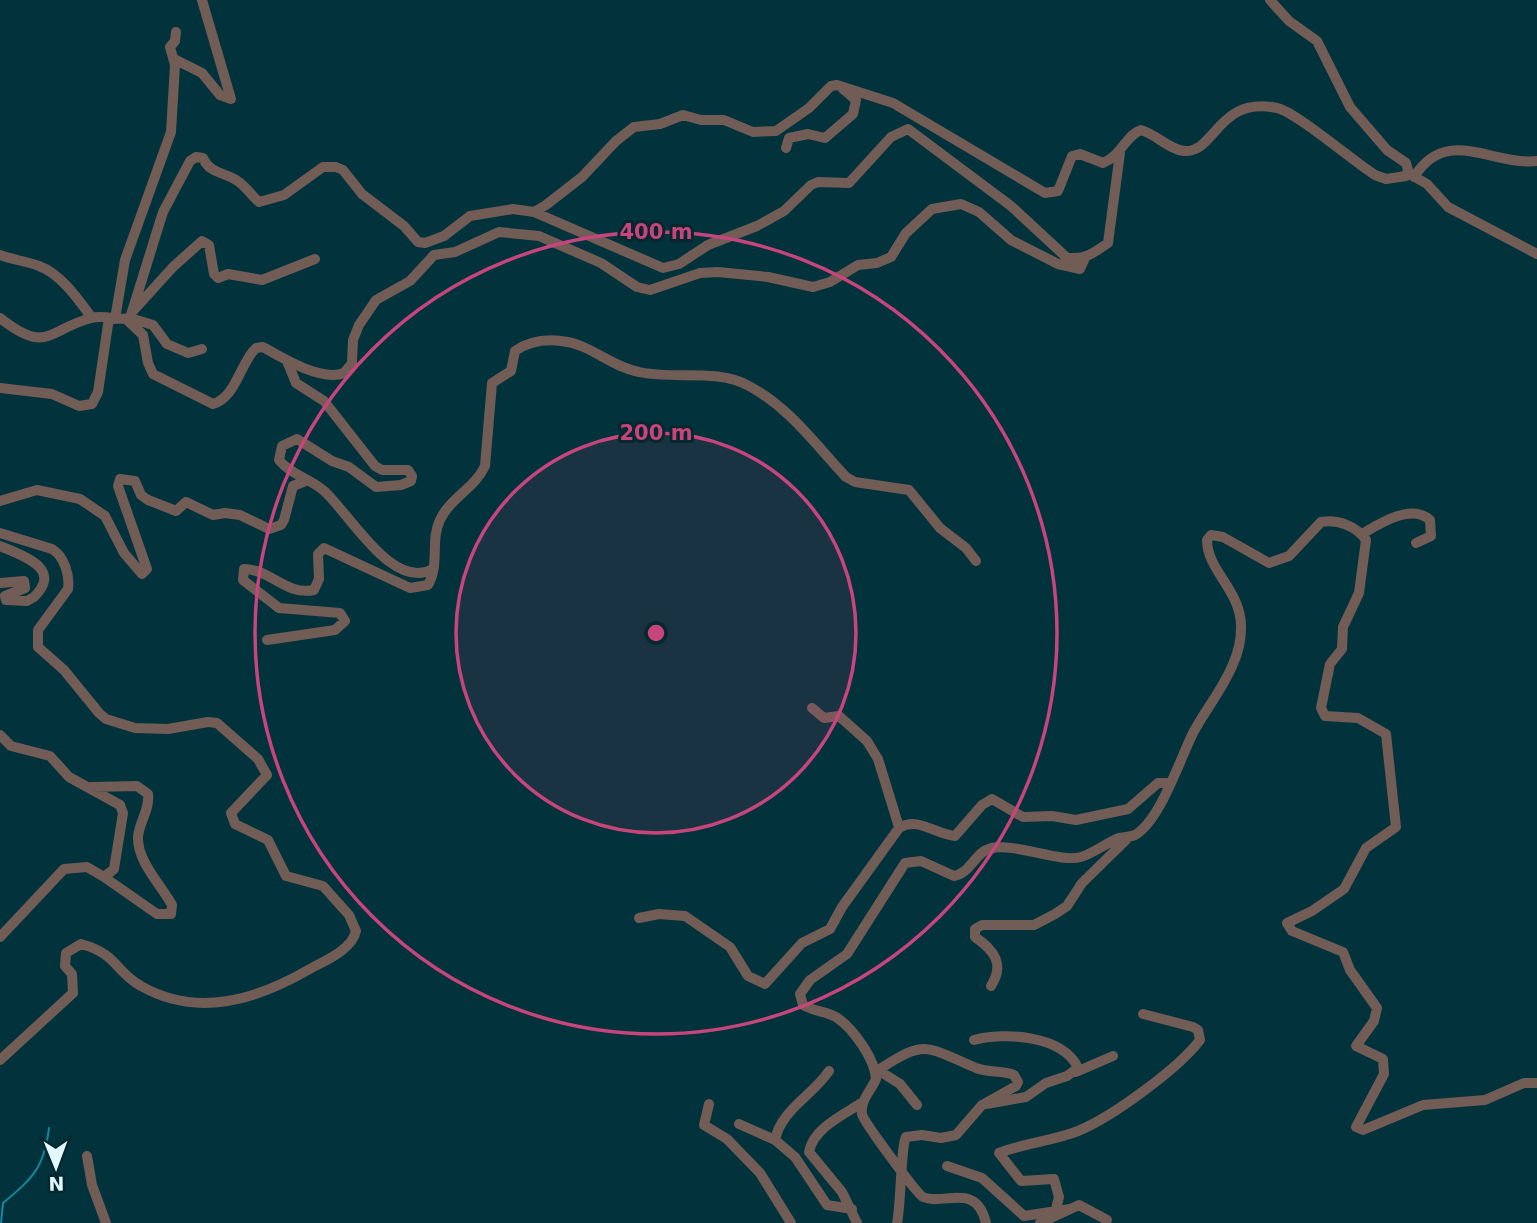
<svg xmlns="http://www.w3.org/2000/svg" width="1537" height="1223" font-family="'DejaVu Sans',sans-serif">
  <rect width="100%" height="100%" fill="#02323c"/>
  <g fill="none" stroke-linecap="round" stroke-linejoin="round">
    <path stroke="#1289a1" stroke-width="2" d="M1,1223L3,1203C33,1178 44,1168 49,1128"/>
    <path stroke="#715c56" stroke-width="10" d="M174,59L202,73L220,95L231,99L202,0
      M786,148L789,138L808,134L825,138L853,114L856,100L843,89
      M1408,173L1427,184L1448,207L1537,254
      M1414,177C1447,125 1491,166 1537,161
      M534,212L663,268L679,264L708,245L757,226L784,211L811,185L818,182L849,183L891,137L908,129L1011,206L1066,257C1083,261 1094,253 1108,243L1120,153
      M0,255C13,260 26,261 39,266C61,274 78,299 92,318
      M134,310L173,267L202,241L209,245L214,274L218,278L228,274L262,280L315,259
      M0,318C47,355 47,330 91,318C104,314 116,321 130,318L163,212L190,161L196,157L203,158C210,175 227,172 239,182C247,188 252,196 259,202L284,195L323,167H336L343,170L362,194L404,226L418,242L425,243L444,236L470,216L513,209L534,212L546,205L582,177L616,141L634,127L660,124L683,115L701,120H724L753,132L776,131L809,108L831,86L837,85L893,103L1045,193L1058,191L1072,156L1080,154L1103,163C1122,155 1126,135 1141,130C1156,134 1168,149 1184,151C1216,153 1217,96 1277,108C1296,112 1354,162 1375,175L1386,179L1406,176L1408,170L1406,163L1387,150L1350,107L1317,41L1289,21L1270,0
      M130,318L153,325L167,344L188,353L202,349
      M115,319L125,260L171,132L175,65L170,47L175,41L176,32
      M126,319L143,335L148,363L153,374L213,404C236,398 241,361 256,348L263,347C282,358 322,382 344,373L352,363L353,340L359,325L376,300L410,281L434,255L455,252L499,232L539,236L601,263L637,287L650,290L700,273L718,272L768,277L813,287L830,282L858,265L877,263L891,257L906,233L932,209L961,204L979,212L1011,240L1058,264L1080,269L1085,258
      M287,361L296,383L324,401L375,466L382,470H408L412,476L411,481L401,485L376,487L349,467L332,461L297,439L282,446L279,460C290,474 310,479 323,490C349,512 392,592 433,569
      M0,388L52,394L79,406L92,404L98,392L109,318
      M0,501L37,490L80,499L105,516L124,553L142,574L147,569L118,486L120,479L135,481L141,495L148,500L176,511L186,502L213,515L225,513L240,515L269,529L281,525L284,520L293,486L308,480
      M0,533L52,549C64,556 70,575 68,589L38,630V647L64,670L99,713L106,719L135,728L168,729L208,722L217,723L258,759L267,775L231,813L235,824L268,840L286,876L323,886L349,915L356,931C352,950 324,961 308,970C256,1000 197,1018 141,986C115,972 118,954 81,944L66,953L65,966L72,974L73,993L0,1060
      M1362,534C1379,524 1411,503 1430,520L1431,536L1416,543
      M0,546C21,555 64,568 34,597L27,601L6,600L5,596L25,588L24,581L0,583
      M267,640L335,630L345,621L340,613L279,608L243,580L244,569C270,569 286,596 314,590L319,579L318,554L324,548L410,588L428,585C440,565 430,540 440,520C450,498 475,488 485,466L492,383L511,371L515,351C528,342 545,339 561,341C591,344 609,366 639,372C674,380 717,368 749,386C790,408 815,444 846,477L855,482L909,490L940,528L966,548L976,561
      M812,708L824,718L839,716L867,741L878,759L899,827
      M0,735L11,746L50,756L69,777L120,805L123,813L114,869L104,877L87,867L64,869L0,937
      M91,787L137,786L148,794C150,810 139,822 138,837C137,861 161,885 172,905L171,914H157L104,877
      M639,918L659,914L685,916L730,947L748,976L765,984L802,943L830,929L842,907L899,828C918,816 936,835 955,836L982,805L992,799L1023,817L1052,816L1076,820L1128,809L1158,783H1170
      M991,986C1005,964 994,950 975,937V929L982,925H1034L1055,914L1067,906L1082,883L1126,840
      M974,1040C1004,1032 1063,1035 1078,1068L1067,1076L1046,1083L1026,1097L986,1104
      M878,1070L900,1084L917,1105
      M875,1072C926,1039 923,1045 976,1068C989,1073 1002,1070 1014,1075L1018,1082L1016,1086L982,1105L956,1135L941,1138L922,1135L906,1137C901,1145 901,1205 897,1223
      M1076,1072L1113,1056
      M709,1104L704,1125L727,1139L760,1173L791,1223
      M739,1124L775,1140L795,1157L827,1205L852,1209
      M775,1140C781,1110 812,1096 829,1071
      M87,1156L92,1185L106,1223
      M947,1166L982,1178L1024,1216L1070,1209
      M1056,1209L1059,1197L1054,1179L1021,1181L999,1153C1024,1143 1053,1141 1078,1131C1112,1117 1178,1069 1200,1040L1198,1030L1193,1027L1143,1014
      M857,1223L842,1192L809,1152C813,1128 845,1114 863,1102
      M986,1223C976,1181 944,1206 923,1197C917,1194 863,1121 862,1114C860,1100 871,1091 876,1079C875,1059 853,1028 836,1017C827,1012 813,1011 803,1005L800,994L810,980L847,954L905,863L921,861L954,876C971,873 975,852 991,848C1016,843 1061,863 1081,857C1094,853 1106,843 1119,838C1124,837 1130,837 1135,835C1160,821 1180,759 1193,733C1205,710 1223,689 1233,664C1238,653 1241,640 1241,628C1242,591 1207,571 1207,540L1211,535L1223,537L1269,563L1289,556L1321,522C1338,519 1356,526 1366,540L1359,593L1343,627L1342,649L1330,664L1321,708L1325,716L1358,718L1386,734L1396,827L1366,848L1344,889L1312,911L1287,923L1292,931L1343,952L1350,970L1377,1008L1374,1021L1356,1046L1383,1059L1384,1074L1356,1127L1363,1130L1423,1105L1485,1100L1524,1083H1537
      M1040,1223L1079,1205L1107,1220"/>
  </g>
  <circle cx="656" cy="633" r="200" fill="#c8457c" fill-opacity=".12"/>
  <g fill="none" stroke="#c8457c" stroke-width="3.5">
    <circle cx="656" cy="633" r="200"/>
    <circle cx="656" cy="633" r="401"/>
  </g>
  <circle cx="656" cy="633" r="10" fill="#c8457c" stroke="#07272e" stroke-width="3.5"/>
  <g font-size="21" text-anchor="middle" font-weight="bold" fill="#c8457c" stroke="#07272e" stroke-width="6" stroke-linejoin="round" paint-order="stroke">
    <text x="656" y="239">400 m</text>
    <text x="656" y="440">200 m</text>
  </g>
  <g transform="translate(56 1167) rotate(179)" stroke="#07272e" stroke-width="5" paint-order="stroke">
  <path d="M0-5L12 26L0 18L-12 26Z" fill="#e1f8fe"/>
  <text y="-10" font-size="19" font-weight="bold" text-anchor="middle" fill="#e1f8fe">N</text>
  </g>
</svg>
